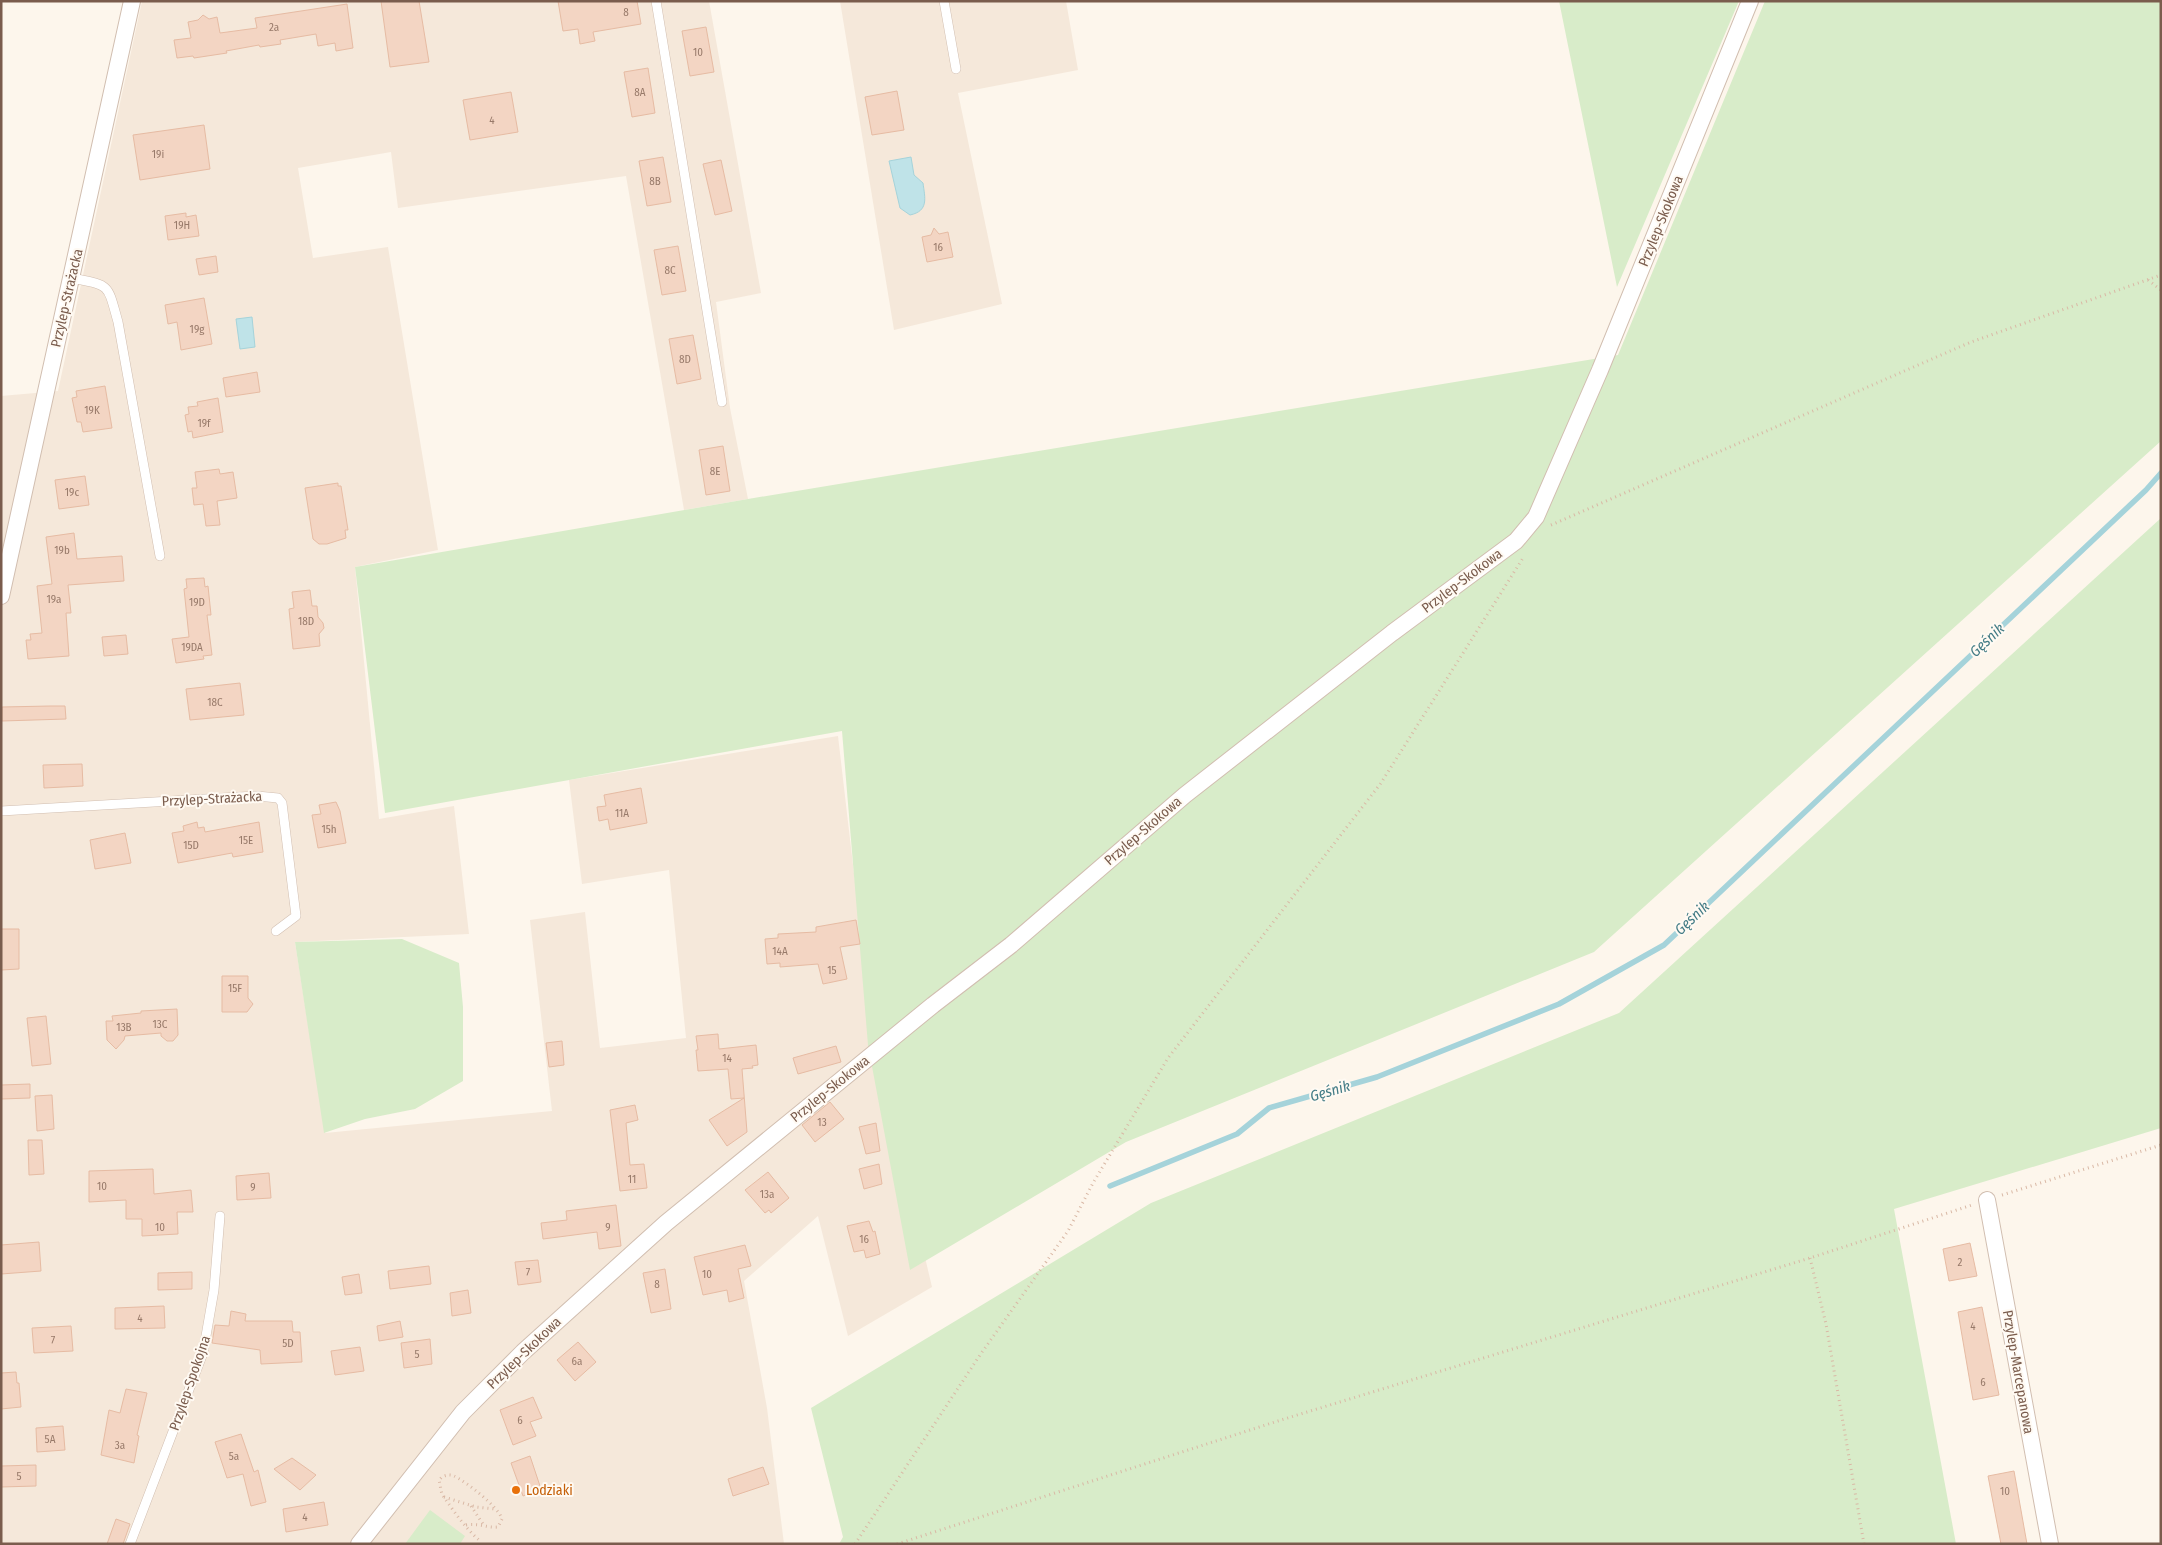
<svg xmlns="http://www.w3.org/2000/svg" width="2162" height="1545" font-family="'Fira Sans Condensed',sans-serif">
  <rect width="100%" height="100%" fill="#fdf6ec"/>
  <path fill="#f5e8da" d="M142,1H709L761,293L716,302L730,408L748,499L684,510L626,176L398,208L391,152L298,168L313,258L388,247L438,550L355,567L379,819L454,806L469,934L295,942L325,1133L552,1111L530,920L585,912L600,1048L686,1038L669,870L582,884L569,780L838,736L873,1037L932,1287L848,1336L818,1216L744,1281L767,1408L784,1544H1V396L58,391Z
    M840,1H1066L1078,70L958,93L1002,304L894,330Z"/>
  <path fill="#d8ecc9" d="M1559,1H1739L1617,287Z
    M1765,1H2161V441L1594,952L1126,1142L910,1270L868,1045L842,731L385,813L355,567L748,499L1618,355Z
    M2161,518V1128L1894,1209L1956,1544H839L843,1537L811,1408L1151,1203L1619,1013Z
    M402,939L459,963L463,1007V1081L415,1109L365,1119L324,1133L295,942Z
    M430,1510L465,1536L460,1544H405Z"/>
  <path fill="#bfe3e8" stroke="#a5d3da" d="M911,157L914,175L923,183C925,198 929,211 910,215L900,208L889,161Z
    M252,317L255,347L240,349L236,319Z"/>
  <g fill="none" stroke-linecap="round" stroke-linejoin="round">
    <path stroke="#a5d3da" stroke-width="5.5" d="M1110,1186L1237,1134L1269,1108L1377,1077L1559,1004L1664,945L2146,490L2161,473"/>
  </g>
  <path fill="#f3d5c3" stroke="#e6bba3" d="M381,1H419L429,62L390,67Z
    M558,1H637L641,24L593,32L595,41L580,44L578,29L563,31Z
    M347,4L353,48L336,51L335,43L318,46L316,34L280,40L281,44L260,47L259,45L226,51L227,53L194,58L193,56L177,58L174,40L191,38L188,22L198,20L203,15L209,19L217,17L220,33L257,28L255,18Z
    M706,27L714,72L690,76L682,31Z
    M648,68L655,113L632,117L624,72Z
    M897,91L904,130L872,135L865,97Z
    M511,92L518,132L470,140L463,100Z
    M204,125L210,169L140,180L133,135Z
    M663,157L671,202L647,206L639,161Z
    M721,160L732,211L715,215L703,164Z
    M186,213V217L196,215L199,236L168,240L165,216Z
    M934,228L939,234L948,232L953,257L927,262L922,237L931,235Z
    M678,246L686,291L662,295L654,250Z
    M216,256L218,272L199,275L196,259Z
    M204,298L212,344L181,350L177,322L168,324L165,305Z
    M693,335L701,379L677,384L669,339Z
    M257,372L260,392L226,397L223,378Z
    M105,386L112,428L83,432L81,422H77L72,398L77,397L76,391Z
    M218,398L223,432L193,438L192,431L188,432L185,415L189,414L188,407L198,406L197,402Z
    M723,446L730,491L706,495L699,450Z
    M219,469L220,474L233,472L237,498L217,501L220,525L206,526L203,504L194,505L192,488H197L195,472Z
    M85,476L89,505L59,509L55,480Z
    M338,483V486H341L348,530H345L346,538L327,544H319L313,539L305,488Z
    M74,533L77,559L122,556L124,581L68,585L71,613H66L69,656L28,659L26,640H31L30,634L42,633L37,586L52,584L46,537Z
    M204,578L205,587L208,586L211,615H207L212,655L203,656L204,659L176,663L172,639L189,637L184,589L187,588L186,579Z
    M310,590L312,606H317L318,617L323,623L324,628L319,634L320,646L293,649L289,609L294,608L292,592Z
    M126,635L128,654L104,656L102,637Z
    M240,683L244,715L190,720L186,689Z
    M50,706H65L66,719L2,721V707Z
    M82,764L83,786L44,788L43,765Z
    M641,788L647,823L610,830L608,819L599,821L597,807L606,806L604,795Z
    M336,802L340,811L346,843L318,848L312,815L321,814L319,805Z
    M197,822L198,828L204,827L205,832L259,822L263,852L233,857L232,853L178,863L172,833L184,831L183,826Z
    M125,833L131,863L95,869L90,840Z
    M856,920L860,944L840,947L847,979L823,984L818,964L780,967V963L767,964L765,939L778,938V934L816,932V927Z
    M1,929H19V969L1,970Z
    M222,976H248V998L253,1004L247,1012H222Z
    M177,1009L178,1035L173,1041H167L161,1036V1033L125,1036L124,1040L116,1049L107,1040L106,1021H113L112,1016L141,1013V1011Z
    M46,1016L51,1064L32,1066L27,1018Z
    M718,1034L719,1049L756,1045L758,1065L752,1066L753,1068L742,1069L747,1132L727,1146L709,1120L744,1098L731,1099L728,1069L698,1071L696,1050H698L696,1036Z
    M562,1041L564,1065L549,1067L546,1043Z
    M836,1046L841,1062L798,1074L793,1058Z
    M30,1084V1098L1,1099V1085Z
    M52,1095L54,1129L37,1131L35,1096Z
    M830,1102L844,1119L815,1142L802,1125Z
    M635,1105L638,1120L626,1123L630,1165L644,1164L647,1188L620,1191L610,1110Z
    M876,1123L880,1151L866,1154L859,1127Z
    M28,1140H42L44,1174L29,1175Z
    M879,1164L882,1184L864,1189L859,1169Z
    M153,1169L154,1194L191,1190L193,1212H177L178,1234L142,1236V1219H126V1200L89,1202V1171Z
    M768,1172L789,1198L771,1213L769,1210L765,1213L745,1190Z
    M269,1173L271,1198L237,1200L236,1176Z
    M616,1205L621,1246L599,1249L597,1232L543,1239L541,1223L567,1220L566,1211Z
    M869,1221L873,1232L875,1231L880,1254L866,1258L864,1250L854,1252L847,1226Z
    M39,1242L41,1271L1,1274V1245Z
    M1970,1243L1977,1276L1949,1281L1943,1249Z
    M745,1245L751,1266L738,1269L744,1298L729,1302L727,1290L703,1295L694,1257Z
    M538,1260L541,1282L518,1285L515,1262Z
    M429,1266L431,1284L390,1289L388,1271Z
    M665,1269L671,1309L651,1313L643,1273Z
    M192,1272V1289L158,1290V1273Z
    M359,1274L362,1293L345,1295L342,1277Z
    M468,1290L471,1313L452,1316L450,1293Z
    M164,1306L165,1328L115,1329V1308Z
    M1982,1307L1999,1395L1973,1400L1958,1312Z
    M231,1311L246,1314L245,1321H292L293,1332H300L302,1362L261,1364L260,1350L212,1343L215,1325L229,1326Z
    M400,1321L403,1337L379,1341L377,1326Z
    M71,1326L73,1351L34,1353L32,1328Z
    M430,1339L432,1364L404,1368L401,1343Z
    M578,1342L596,1362L575,1381L557,1360Z
    M360,1347L364,1371L335,1375L331,1351Z
    M16,1372L17,1383H19L21,1407L1,1409V1373Z
    M126,1389L147,1393L137,1435L139,1436L134,1463L101,1455L109,1410L120,1413Z
    M533,1397L542,1418L530,1422L536,1436L513,1445L500,1410Z
    M63,1426L65,1450L37,1452L36,1428Z
    M241,1434L254,1472L258,1470L266,1502L251,1506L243,1474L227,1478L215,1442Z
    M530,1456L541,1489L523,1496L511,1463Z
    M292,1458L316,1475L300,1490L274,1469Z
    M36,1465V1486L1,1487V1466Z
    M763,1467L769,1484L733,1496L728,1479Z
    M2014,1471L2027,1544H2001L1988,1476Z
    M324,1502L328,1525L286,1532L283,1509Z
    M116,1519L130,1524L123,1544H107Z"/>
  <g fill="none" stroke-linecap="round" stroke-linejoin="round">
    <defs>
      <path id="service" d="M656,1L722,402
        M944,1L956,69
        M72,278C111,286 107,283 118,322L160,556
        M1,811L257,796L278,798L282,803L296,916L276,931
        M130,1544L203,1353L214,1290L220,1216"/>
      <path id="minor" d="M1,596C43,397 89,199 132,1
        M1987,1200L2050,1544
        M359,1544L463,1412L523,1352L666,1223L933,1005L1011,945L1185,795L1392,633L1516,541L1536,517L1600,370L1750,1"/>
    </defs>
    <use href="#service" stroke="#d1beb0" stroke-width="10"/>
    <use href="#minor" stroke="#d1beb0" stroke-width="18"/>
    <path stroke="#d9b8a5" stroke-width="3" stroke-dasharray="1 4" stroke-linecap="butt" d="M2148,280L2161,290
      M1551,525L1971,342L2161,275
      M2002,1195L2161,1145
      M1810,1258L1826,1324L1864,1544
      M444,1497L476,1507L496,1509
      M471,1506L483,1524
      M466,1525C479,1523 487,1528 498,1527L502,1519C499,1507 465,1481 454,1476C450,1474 446,1475 442,1477L439,1480L442,1495L443,1496C454,1511 465,1528 479,1540
      M855,1544L980,1355L1068,1231L1093,1183L1168,1058L1381,783L1523,558
      M897,1544L1281,1420L1810,1258L1972,1205"/>
    <use href="#service" stroke="#fff" stroke-width="9"/>
    <use href="#minor" stroke="#fff" stroke-width="16"/>
  </g>
  <circle fill="#e8710a" stroke="#fffaf3" stroke-width="2" cx="516" cy="1490" r="5"/>
  <g text-anchor="middle" dominant-baseline="central" stroke-width="4" stroke-linejoin="round" paint-order="stroke">
    <g font-size="11" fill="#987a6a">
      <text x="626" y="12">8</text>
      <text x="274" y="27">2a</text>
      <text x="698" y="52">10</text>
      <text x="640" y="92">8A</text>
      <text x="492" y="120">4</text>
      <text x="158" y="154">19i</text>
      <text x="655" y="181">8B</text>
      <text x="182" y="225">19H</text>
      <text x="938" y="247">16</text>
      <text x="670" y="270">8C</text>
      <text x="197" y="329">19g</text>
      <text x="685" y="359">8D</text>
      <text x="92" y="410">19K</text>
      <text x="204" y="423">19f</text>
      <text x="715" y="471">8E</text>
      <text x="72" y="492">19c</text>
      <text x="62" y="550">19b</text>
      <text x="54" y="599">19a</text>
      <text x="197" y="602">19D</text>
      <text x="306" y="621">18D</text>
      <text x="192" y="647">19DA</text>
      <text x="215" y="702">18C</text>
      <text x="622" y="813">11A</text>
      <text x="329" y="829">15h</text>
      <text x="246" y="840">15E</text>
      <text x="191" y="845">15D</text>
      <text x="780" y="951">14A</text>
      <text x="832" y="970">15</text>
      <text x="235" y="988">15F</text>
      <text x="160" y="1024">13C</text>
      <text x="124" y="1027">13B</text>
      <text x="727" y="1058">14</text>
      <text x="822" y="1122">13</text>
      <text x="632" y="1179">11</text>
      <text x="102" y="1186">10</text>
      <text x="253" y="1187">9</text>
      <text x="767" y="1194">13a</text>
      <text x="160" y="1227">10</text>
      <text x="608" y="1227">9</text>
      <text x="864" y="1239">16</text>
      <text x="1960" y="1262">2</text>
      <text x="528" y="1272">7</text>
      <text x="707" y="1274">10</text>
      <text x="657" y="1284">8</text>
      <text x="140" y="1318">4</text>
      <text x="1973" y="1326">4</text>
      <text x="53" y="1340">7</text>
      <text x="288" y="1343">5D</text>
      <text x="417" y="1354">5</text>
      <text x="577" y="1361">6a</text>
      <text x="1983" y="1382">6</text>
      <text x="520" y="1420">6</text>
      <text x="50" y="1439">5A</text>
      <text x="120" y="1445">3a</text>
      <text x="234" y="1456">5a</text>
      <text x="19" y="1476">5</text>
      <text x="2005" y="1491">10</text>
      <text x="305" y="1517">4</text>
    </g>
    <g font-size="14" fill="#7a5c4d" stroke="#fffaf3">
      <text transform="translate(1661 221) rotate(-68)">Przylep-Skokowa</text>
      <text transform="translate(67 298) rotate(-77)">Przylep-Strażacka</text>
      <text transform="translate(1462 581) rotate(-37)">Przylep-Skokowa</text>
      <text transform="translate(212 799) rotate(-3)">Przylep-Strażacka</text>
      <text transform="translate(1143 831) rotate(-41)">Przylep-Skokowa</text>
      <text transform="translate(830 1089) rotate(-39)">Przylep-Skokowa</text>
      <text transform="translate(524 1353) rotate(-44)">Przylep-Skokowa</text>
      <text transform="translate(2018 1372) rotate(80)">Przylep-Marcepanowa</text>
      <text transform="translate(190 1383) rotate(-71)">Przylep-Spokojna</text>
    </g>
    <g font-size="14" fill="#c56008" stroke="#fffaf3" text-anchor="start">
      <text x="526" y="1490">Lodziaki</text>
    </g>
    <g font-size="15" font-style="italic" fill="#437c86" stroke="#fffaf3">
      <text transform="translate(1987 640) rotate(-43)">Gęśnik</text>
      <text transform="translate(1692 918) rotate(-43)">Gęśnik</text>
      <text transform="translate(1330 1091) rotate(-16)">Gęśnik</text>
    </g>
  </g>
  <rect width="2162" height="1545" fill="none" stroke="#7a5c4d" stroke-width="5"/>
</svg>
